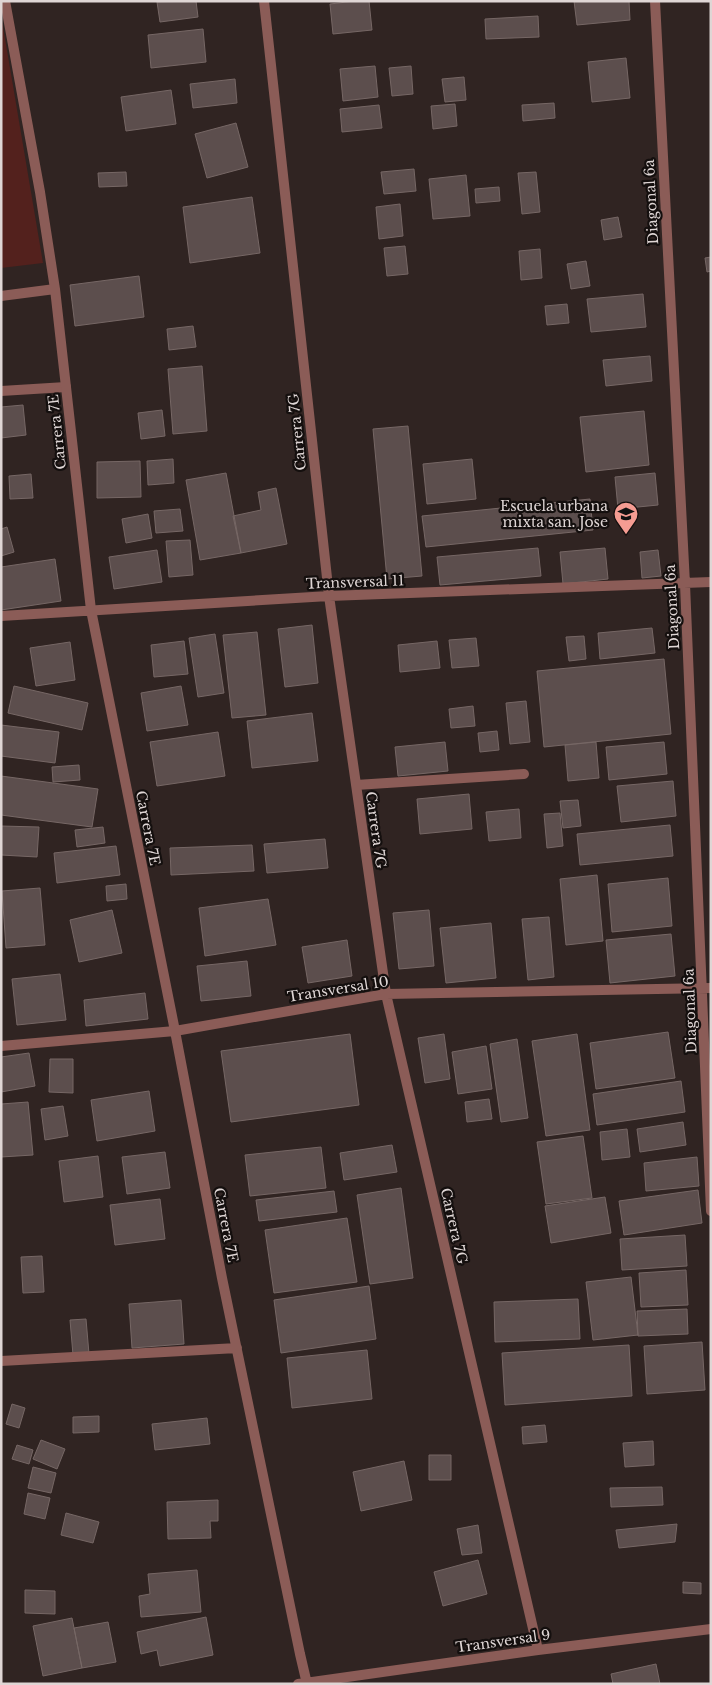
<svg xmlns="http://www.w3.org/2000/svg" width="712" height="1685" font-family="'Libre Baskerville',serif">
  <rect width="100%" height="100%" fill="#302422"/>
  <path fill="#53211d" d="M1,15L43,263L1,268Z"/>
  <path fill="#5c4e4d" stroke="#766765" d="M196,1L198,17L160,22L157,2Z
    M355,1H369L372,30L333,34L330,4Z
    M574,1H629L630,20L577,25Z
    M538,16L539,37L486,39L485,19Z
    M203,29L206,62L151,68L148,35Z
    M626,58L630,98L592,102L588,62Z
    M375,66L378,97L343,101L340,69Z
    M411,66L413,94L392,96L389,68Z
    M464,77L466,100L445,102L442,79Z
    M235,79L237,103L193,108L190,84Z
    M171,90L176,124L126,131L121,97Z
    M554,103L555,118L523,121L522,105Z
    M455,104L457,126L433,129L431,106Z
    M379,105L382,128L342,132L340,109Z
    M236,123L248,167L207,178L195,134Z
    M414,169L416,191L384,194L381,172Z
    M126,172L127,186L99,187L98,173Z
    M536,172L540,212L522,214L518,173Z
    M466,175L470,216L433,219L429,179Z
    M499,187L500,201L476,203L475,189Z
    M252,197L260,253L190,263L183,207Z
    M400,204L403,236L379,239L376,207Z
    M618,217L622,237L604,240L601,220Z
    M405,246L408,274L387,276L384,248Z
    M540,249L542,278L521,280L519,251Z
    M711,257V271L707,272L705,258Z
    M586,261L590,286L571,289L567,264Z
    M139,276L144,317L75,326L70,285Z
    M643,294L646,327L591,332L587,299Z
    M567,304L569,323L547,325L545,306Z
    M193,326L196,347L169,350L167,329Z
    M650,356L652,381L606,386L603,360Z
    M202,366L207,431L173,434L168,369Z
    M23,405L26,435L1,438V407Z
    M162,410L165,436L141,439L138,413Z
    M644,411L649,465L586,472L580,417Z
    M408,426L422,576L387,579L373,429Z
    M173,459L174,483L148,485L147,461Z
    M472,459L476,499L427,504L423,464Z
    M140,461L141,497L97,498V462Z
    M226,473L241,553L200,560L186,480Z
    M655,473L658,505L618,509L615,477Z
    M31,474L33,498L10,499L9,476Z
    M276,488L287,544L241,553L233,516L261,510L258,492Z
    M590,499L593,530L426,547L422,516Z
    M180,509L183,531L156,533L154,511Z
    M148,514L152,538L126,543L122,519Z
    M7,527L14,552L1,556V529Z
    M190,540L193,575L169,577L166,541Z
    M538,548L541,576L440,585L437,557Z
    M605,548L608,579L563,584L560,552Z
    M157,550L162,582L114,589L109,557Z
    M658,550L661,576L642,578L640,552Z
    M55,559L61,601L1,610V567Z
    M312,625L318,683L285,687L278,629Z
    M652,628L655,653L600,659L598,633Z
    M257,632L266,715L232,718L223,635Z
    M215,634L224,693L198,697L189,638Z
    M584,636L586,659L569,661L566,637Z
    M476,638L479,666L452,668L449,640Z
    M184,641L188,674L154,677L151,645Z
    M437,641L440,668L400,672L398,645Z
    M70,642L75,680L36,686L30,648Z
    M664,659L671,734L544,747L537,671Z
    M14,686L88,703L82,730L8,713Z
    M181,686L188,725L147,731L141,693Z
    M526,701L530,742L510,744L506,703Z
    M473,706L475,726L451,728L449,709Z
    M312,713L318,761L252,768L247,721Z
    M1,725L59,732L55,763L1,756Z
    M497,731L499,750L480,752L478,733Z
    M218,732L225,776L157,786L150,742Z
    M445,742L448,771L398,776L395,747Z
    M596,742L599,778L568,781L565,745Z
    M664,742L667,774L609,780L606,747Z
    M79,765L80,780L53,782L52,767Z
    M1,776L98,789L92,827L1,815Z
    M673,781L676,816L621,822L617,786Z
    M469,794L472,829L420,834L417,799Z
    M578,800L581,826L563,828L560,801Z
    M519,809L521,838L489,841L486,812Z
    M560,813L563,846L547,848L544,814Z
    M670,825L673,856L580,865L577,834Z
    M1,826L39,827L37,857L1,855Z
    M103,827L105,843L77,847L75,830Z
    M325,839L328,868L267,873L264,844Z
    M252,845L254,871L171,875L170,848Z
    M116,846L120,875L57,883L54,853Z
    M597,875L603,941L566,945L560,879Z
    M668,878L672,926L612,932L608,884Z
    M126,884L127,899L107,901L106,886Z
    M40,888L45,945L6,948L2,891Z
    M268,899L276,945L205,956L199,908Z
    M112,910L122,953L79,962L70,920Z
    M429,910L434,966L399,969L393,913Z
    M549,917L554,977L528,980L522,919Z
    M491,923L496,978L446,983L440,928Z
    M671,934L675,976L610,983L606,940Z
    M347,940L352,976L308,983L302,947Z
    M247,961L251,996L201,1001L197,966Z
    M60,974L66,1020L17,1025L12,979Z
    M145,993L148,1019L86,1026L84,1000Z
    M668,1032L675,1078L596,1089L590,1043Z
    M350,1034L359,1105L231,1122L221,1051Z
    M444,1034L450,1079L425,1083L418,1038Z
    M577,1034L590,1130L546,1136L532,1041Z
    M517,1039L528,1118L501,1122L490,1044Z
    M486,1046L492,1089L458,1094L452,1052Z
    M29,1053L35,1086L1,1092V1057Z
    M50,1059H73V1093L49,1092Z
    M681,1081L685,1112L597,1125L593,1094Z
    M149,1091L155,1131L97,1141L91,1100Z
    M489,1099L492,1119L467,1122L465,1102Z
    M28,1102L33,1155L1,1157V1104Z
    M63,1106L68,1136L45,1140L41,1109Z
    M683,1122L686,1145L640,1152L637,1129Z
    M627,1129L630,1157L602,1160L600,1132Z
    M583,1136L592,1198L546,1204L537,1142Z
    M392,1145L397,1172L344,1180L340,1153Z
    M321,1147L326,1188L250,1196L245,1155Z
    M165,1152L170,1188L127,1194L122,1157Z
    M98,1156L103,1197L64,1202L59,1161Z
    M697,1157L699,1186L646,1191L644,1163Z
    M401,1188L413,1278L370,1284L357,1195Z
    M698,1190L702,1223L624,1235L619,1201Z
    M334,1191L337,1212L259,1221L256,1200Z
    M605,1197L611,1233L551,1243L545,1206Z
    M160,1199L165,1239L115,1245L110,1205Z
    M347,1218L357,1282L274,1293L265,1230Z
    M685,1235L687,1266L622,1270L620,1239Z
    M42,1256L44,1292L23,1293L21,1257Z
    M686,1270L688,1305L641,1307L639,1273Z
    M631,1277L638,1335L593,1340L586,1282Z
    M369,1286L376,1339L281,1353L274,1300Z
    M578,1299L580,1339L495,1342L494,1302Z
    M181,1300L184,1344L132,1348L129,1304Z
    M687,1309L688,1334L638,1336L637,1311Z
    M86,1319L89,1354L73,1355L70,1320Z
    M702,1342L705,1390L647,1394L644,1346Z
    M629,1345L632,1396L505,1405L502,1353Z
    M367,1350L372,1399L292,1408L287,1358Z
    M12,1404L25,1408L19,1428L6,1424Z
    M99,1416V1432L73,1433V1417Z
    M207,1418L210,1444L155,1450L152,1424Z
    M545,1425L547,1442L523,1444L522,1427Z
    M41,1440L65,1449L57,1469L33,1459Z
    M653,1441L654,1465L625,1467L623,1443Z
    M17,1445L33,1450L29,1464L12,1459Z
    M429,1455H451V1480H429Z
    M404,1461L412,1500L361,1511L353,1472Z
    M33,1467L56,1473L51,1493L28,1488Z
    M662,1487L663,1505L611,1507L610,1488Z
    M28,1493L50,1498L45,1519L24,1514Z
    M218,1500V1521H210L211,1538L168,1539L167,1502Z
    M66,1513L99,1522L93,1543L61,1535Z
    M677,1524L675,1542L619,1548L616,1530Z
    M478,1525L482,1553L462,1555L457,1529Z
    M478,1560L487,1594L443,1606L434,1572Z
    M197,1570L201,1612L141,1617L139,1596L150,1594L148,1574Z
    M683,1582L701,1583V1594L683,1593Z
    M25,1590L55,1591V1614L25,1613Z
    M206,1617L213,1655L160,1666L157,1650L141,1654L137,1632Z
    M72,1618L82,1668L43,1676L33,1626Z
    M108,1622L116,1662L82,1668L74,1628Z
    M656,1664L660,1684H613L611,1674Z"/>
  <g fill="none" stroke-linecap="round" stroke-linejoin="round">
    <path stroke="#8b5c57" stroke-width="10" d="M1,391L66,387"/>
    <path stroke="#8b5c57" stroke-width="10" d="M5,1L40,192L55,289L91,610L175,1031L222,1278L300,1654L307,1684
      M264,1L329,596L386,994L538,1650
      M655,1L685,584L711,1211
      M1,296L55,289
      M1,616L329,596L711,582
      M356,785L524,774
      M1,1046L175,1031L386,994L711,988
      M1,1361L237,1348
      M298,1684L538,1650L711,1629"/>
  </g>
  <defs>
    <symbol id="school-pin" viewBox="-11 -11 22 30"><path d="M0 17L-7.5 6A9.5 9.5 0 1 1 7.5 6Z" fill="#f59c92" stroke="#140f0e"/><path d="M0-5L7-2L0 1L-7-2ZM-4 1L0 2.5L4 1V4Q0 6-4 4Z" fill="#111"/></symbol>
  </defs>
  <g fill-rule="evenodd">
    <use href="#school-pin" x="612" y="500" width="28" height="38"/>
  </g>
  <g text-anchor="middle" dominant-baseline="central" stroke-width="4.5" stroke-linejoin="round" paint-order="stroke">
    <g font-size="14" fill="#dfd6d5" stroke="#140f0e">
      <text transform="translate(651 202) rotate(-93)">Diagonal 6a</text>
      <text transform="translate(57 432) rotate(-96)">Carrera 7E</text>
      <text transform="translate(297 432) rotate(-96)">Carrera 7G</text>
      <text transform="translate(355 582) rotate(-2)">Transversal 11</text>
      <text transform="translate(672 607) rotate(-93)">Diagonal 6a</text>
      <text transform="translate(148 828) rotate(79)">Carrera 7E</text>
      <text transform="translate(376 830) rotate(82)">Carrera 7G</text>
      <text transform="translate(338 989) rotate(-9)">Transversal 10</text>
      <text transform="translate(690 1011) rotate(-92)">Diagonal 6a</text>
      <text transform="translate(226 1225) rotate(79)">Carrera 7E</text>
      <text transform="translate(454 1226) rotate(77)">Carrera 7G</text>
      <text transform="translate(503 1641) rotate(-8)">Transversal 9</text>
    </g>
    <g font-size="14" fill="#dfd6d5" stroke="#140f0e" text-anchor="end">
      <text x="608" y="506">Escuela urbana<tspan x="608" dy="16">mixta san. Jose</tspan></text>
    </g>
  </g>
  <rect width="712" height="1685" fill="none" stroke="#dfd6d5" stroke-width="5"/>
</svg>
